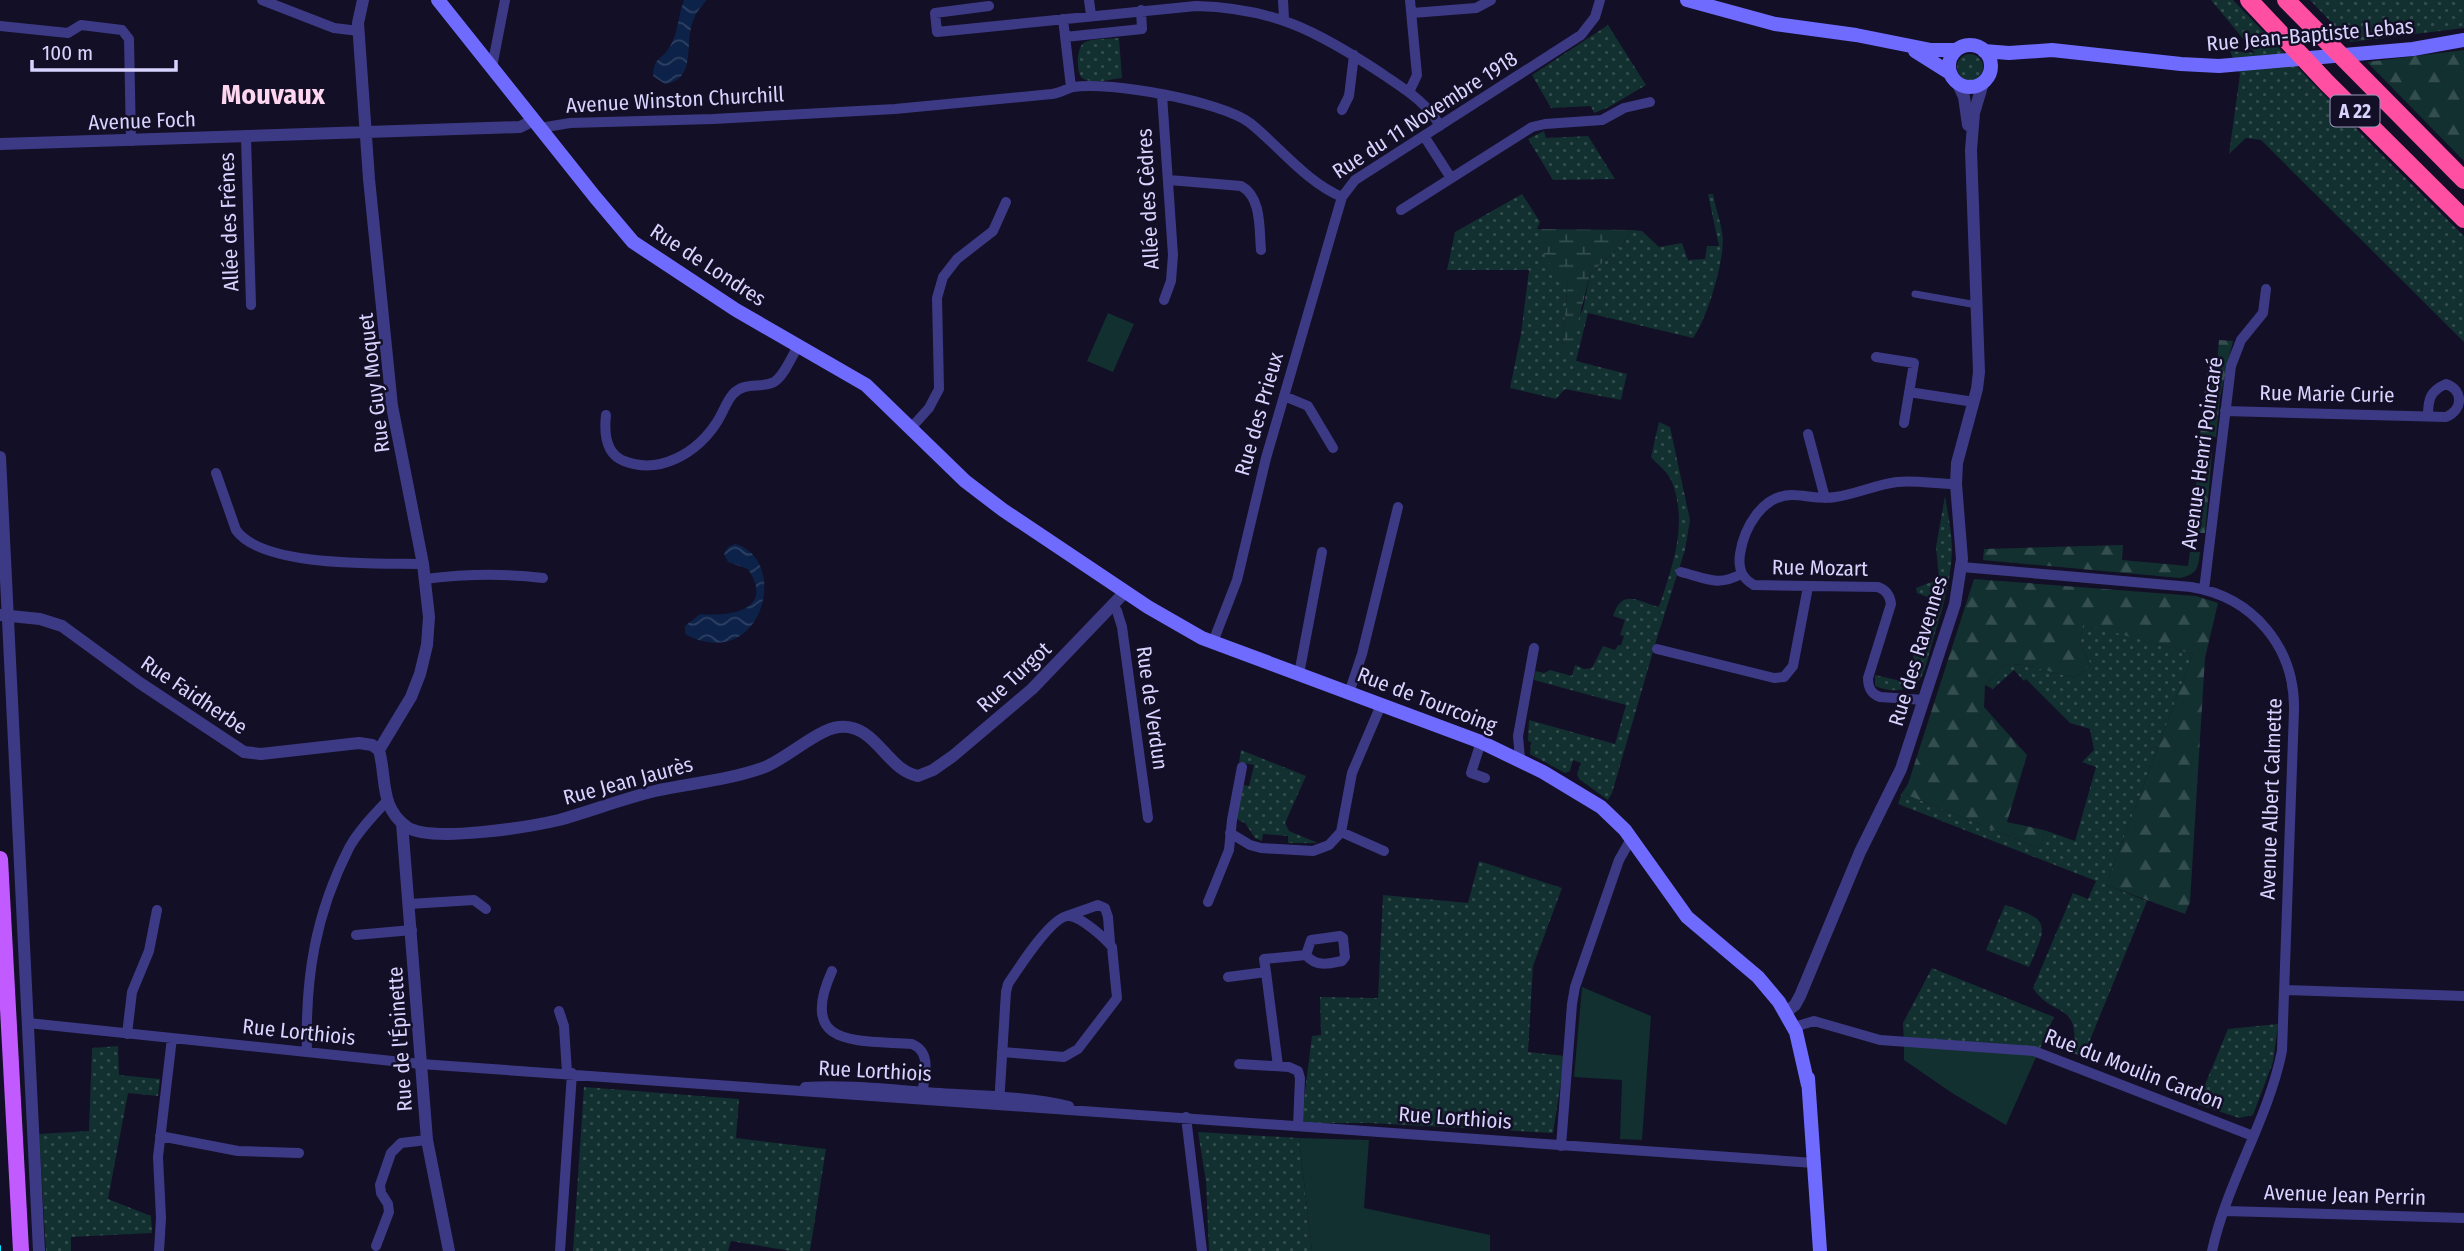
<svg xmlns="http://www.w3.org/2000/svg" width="2464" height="1251" font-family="'Fira Sans Condensed',sans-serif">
  <defs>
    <pattern id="grass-dots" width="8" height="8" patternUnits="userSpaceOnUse" patternTransform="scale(1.75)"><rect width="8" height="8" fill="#12302f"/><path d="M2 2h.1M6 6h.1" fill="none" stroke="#344d4e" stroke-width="1.8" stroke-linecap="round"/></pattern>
    <pattern id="forest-firs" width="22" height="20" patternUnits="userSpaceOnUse" patternTransform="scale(1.75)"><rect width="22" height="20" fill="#12302f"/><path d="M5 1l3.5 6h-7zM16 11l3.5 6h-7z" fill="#344d4e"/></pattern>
    <pattern id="wetland-marsh" width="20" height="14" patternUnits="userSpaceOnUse" patternTransform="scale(1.75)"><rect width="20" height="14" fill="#12302f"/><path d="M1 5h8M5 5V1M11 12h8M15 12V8" fill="none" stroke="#344d4e"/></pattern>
    <pattern id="water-waves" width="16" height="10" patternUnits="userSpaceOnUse" patternTransform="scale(1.75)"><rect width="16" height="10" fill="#0c2248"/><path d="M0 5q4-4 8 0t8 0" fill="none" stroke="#2f4163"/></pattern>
  </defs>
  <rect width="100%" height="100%" fill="#130f26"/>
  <path fill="url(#grass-dots)" d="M2211,0H2233L2377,150L2464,236V342L2261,140L2246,138L2229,154L2240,74L2230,51L2255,53Z
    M2310,0H2464V28L2350,42Z
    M1608,25L1646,85L1609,107L1594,113L1591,106L1551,108L1532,75Z
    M1119,38L1122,78C1112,79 1091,85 1082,78C1076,73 1076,46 1085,42C1094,38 1109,39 1119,38Z
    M1957 67a13 13 0 1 1 26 0a13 13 0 1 1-26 0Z
    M1544,131L1546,138L1588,136L1615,179L1553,180L1528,139Z
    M1522,194L1540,222L1537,229L1568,282L1562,347L1583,309L1590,274L1623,244L1633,230L1642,231L1659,247L1682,243L1688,260L1705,259L1707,246H1719L1708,194H1713C1715,206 1720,219 1722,232C1727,254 1707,320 1693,338L1588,313L1576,361L1627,374L1621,400L1565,389L1556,399L1510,388L1521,334L1529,270H1447L1455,232Z
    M1659,422L1670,427L1690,520L1685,550L1657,638L1612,793L1608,800L1579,779L1577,774L1581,763L1573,760L1570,771L1565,773L1530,754L1531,742L1528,741L1529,720L1615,744L1626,705L1534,680L1535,671L1544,673L1550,670L1572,676L1575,665L1584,669L1592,668L1603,646L1615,650L1618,645H1621L1624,636L1620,635L1625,620L1613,616C1622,589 1636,600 1658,607L1660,604C1673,564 1688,524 1672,482C1668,472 1658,465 1651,457Z
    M1945,496C1948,514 1952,533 1952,551C1951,584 1940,616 1931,647C1928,657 1926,670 1920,679C1910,693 1889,692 1875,686V675L1905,682L1932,599L1917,593L1916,588L1939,579L1936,547Z
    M2083,623L2193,654L2106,885L2147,901L2083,1057L2073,1053C2081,1000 2053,1019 2033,988L2073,893L2088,899L2096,881L1898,804L1902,793L2041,849L2044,830L2075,841L2096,767L2082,762L2094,750L2090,729L2070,723L2026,679L2024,681L2014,670L1993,689L1985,685L2003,666L2022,664L2075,678L2091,665L2080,643Z
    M1241,750L1306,776L1285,823L1289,831L1318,843H1288V836L1263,834L1262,841L1255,838L1245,823L1238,820L1236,815L1242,785L1249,786L1254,765L1239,762Z
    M1479,861L1562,888L1533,966L1528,1052L1565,1056L1553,1133L1369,1123H1301L1312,1036L1321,1035L1320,997L1378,998L1383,895L1468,903Z
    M2005,905C2052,920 2047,925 2029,967L1986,950Z
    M1932,968L2054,1017L2037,1055L1904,1045L1903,1023Z
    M2278,1024L2273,1062L2253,1115L2239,1118L2197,1104L2228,1029Z
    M118,1046L119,1075L160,1079L158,1096L128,1093L108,1199L151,1216L152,1233L71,1237V1251H46L39,1134L89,1131L92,1048Z
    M584,1087L739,1099L736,1138L826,1149L810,1251H791L731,1241L728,1251H573Z
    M1198,1132L1299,1138L1312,1251H1209L1206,1182Z"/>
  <path fill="url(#forest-firs)" d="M2464,50V161L2367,62Z
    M2219,340L2233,341L2220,397L2216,437L2200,436L2208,362H2217Z
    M2199,452L2212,453L2205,533H2192Z
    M2123,545L2122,560L2188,566L2190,552H2200C2198,569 2197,574 2180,578L1983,560L1984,549Z
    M1974,579L2196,596L2218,603L2205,658L2190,902L2185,914L2106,885L2193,654L2083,624L2080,643L2091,665L2075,678L2021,664L2003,666L1985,685L1984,707L2027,755L2007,822L2044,830L2041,849L1902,793L1908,784Z"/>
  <path fill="url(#wetland-marsh)" d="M1537,229L1633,230L1623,244L1590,274L1571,350L1562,348L1568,282C1547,262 1543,259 1537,229Z"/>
  <path fill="#12302f" d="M1108,313L1134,324L1113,372L1087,361Z
    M1582,987L1651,1016L1642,1140L1620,1139L1622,1080L1574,1077Z
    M1904,1045L2037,1055L2006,1125L1952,1093L1904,1060Z
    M1299,1138L1369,1140L1364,1208L1490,1235V1251H1312Z"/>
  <path fill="url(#water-waves)" d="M684,0H707C700,7 695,14 692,24C685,46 696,80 665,84L653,76C654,56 661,61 669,48C678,35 678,15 684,0Z
    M735,544C792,560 761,675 685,634V626L700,614C731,617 775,610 748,569L728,562L724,554L728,547Z"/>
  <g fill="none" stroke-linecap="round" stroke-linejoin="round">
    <path stroke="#3d3a85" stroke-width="7" d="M1915,294L1977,305"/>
    <path stroke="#3d3a85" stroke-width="10" d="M262,0L334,28L359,31
      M1089,0L1091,15
      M1283,0L1284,19
      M989,6L935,13L937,32L1196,6C1274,8 1317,31 1381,73C1404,89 1426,101 1440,126
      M1412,13L1476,8L1491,0
      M1063,19L1071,87
      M0,26L68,33L81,25L122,30L129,39L131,141
      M1065,37L1142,29L1141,10
      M492,67L505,0
      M1409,92L1417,75L1410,0
      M1162,95L1173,255L1171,281L1164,300
      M1342,110L1349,96L1354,55
      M540,128L570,123L713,119L895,109L1052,94C1060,93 1066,89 1073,87C1109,81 1221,101 1250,123C1280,147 1305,181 1342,197
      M1424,136L1451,178
      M246,138L251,305
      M1169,180L1241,186C1262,197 1259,229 1261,250
      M1401,210L1532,127L1545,124L1602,120L1624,108L1650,102
      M1876,357L1914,363L1904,423
      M1909,392L1974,402
      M1284,396L1308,406L1333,448
      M2225,411L2446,417C2463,410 2464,390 2446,384C2430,391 2428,399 2428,416
      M606,415C604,433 606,454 624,461C660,475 697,453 717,422C723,413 726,402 733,394C745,381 760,389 774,382C784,376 792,356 798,346
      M911,428L929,408L939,389L937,298L943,277L957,259L993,231L1006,202
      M1808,434L1825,498
      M216,473L236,530C263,568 379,563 423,564
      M1962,567L2191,587C2253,597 2295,647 2294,710L2282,1051C2268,1120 2227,1182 2212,1251
      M1681,572C1705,578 1718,587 1741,574
      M425,579C465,574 503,573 543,578
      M2204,590L2231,366L2241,340L2263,313L2266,289
      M1112,605L1117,611L1122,627L1148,818
      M1213,642L1237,580L1266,458L1342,197L1355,180L1581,35L1595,17L1600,0
      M1657,649L1774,678L1784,677L1793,666L1808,587
      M1299,674L1322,552
      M1349,693L1362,654L1398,507
      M1924,700L1880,697C1871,694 1868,688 1868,678L1891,604C1890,595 1886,590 1878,587L1754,585C1741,578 1738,568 1740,554C1744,528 1762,495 1792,495C1806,495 1820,500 1835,497C1856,494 1875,485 1897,482C1916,480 1936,484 1956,484
      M1481,742L1471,773L1485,778
      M1520,759L1518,736L1534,648
      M1341,832L1352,773L1381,705
      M1230,833L1250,845L1261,848L1313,851L1329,845L1341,832L1384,851
      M1208,902L1229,850L1232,820L1242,767
      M409,904L474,900L486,909
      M1067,916L1098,905L1105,908L1108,917L1110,943
      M356,935L412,930
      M832,971C797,1048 857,1040 912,1044C933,1053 924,1077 922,1095
      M1266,972L1264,959L1306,955C1316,967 1328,964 1342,961L1345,957L1343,938L1340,936L1311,940L1306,955
      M1228,977L1266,972L1278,1066
      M2285,990L2464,996
      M559,1011L564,1026L567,1073
      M28,1023L421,1064L1814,1163
      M1794,1027L1814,1021L1880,1040L2034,1051L2253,1136
      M127,1034L132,992L149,951L157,910
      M307,1052C305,978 315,915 349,848C358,831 373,816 386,802
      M1239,1064L1289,1067L1298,1071L1300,1078L1298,1126
      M805,1087C849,1084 895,1090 940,1093C982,1096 1027,1096 1069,1106
      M999,1105L1006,992L1008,984C1018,969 1051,917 1068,916C1079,915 1105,938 1112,947L1117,998L1078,1049L1064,1057L1002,1052
      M1186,1117L1202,1251
      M160,1136L238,1151L299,1153
      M1561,1146L1572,1004L1575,987L1619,860L1631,839
      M2225,1211L2464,1218
      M376,1246L389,1212L388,1204L381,1193L380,1185L391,1153L401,1143L427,1140
      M159,1251L161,1218L158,1157L172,1038
      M560,1251L572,1073"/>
    <path stroke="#3d3a85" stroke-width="12" d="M363,0L358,23L369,179L392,406L423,564L429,617L427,645L420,674L411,697L379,750
      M1958,84L1964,97L1968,125
      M0,144L520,127L534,120
      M0,457L39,1251
      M0,615L40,619L62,626L140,683L244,752L261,754L359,743L372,745L379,750
      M379,750C387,779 379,807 407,827C431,843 529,827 559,820C591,811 622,799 655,791C691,783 730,780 765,767C787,758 818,729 839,727C876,723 886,770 918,776L933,770L953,756L1032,689L1125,592
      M402,823L427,1140L449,1251
      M1786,1012L1795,1005L1800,996L1860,852L1901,769L1955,604L1962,559L1956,484L1957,463L1977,389L1979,372L1971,150L1974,113L1983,83"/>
    <path stroke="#6f6bff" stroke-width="14" d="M438,0L595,197L633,242L736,310L866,385L965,481L1003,510L1148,607L1202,638L1481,742L1543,772L1601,807L1625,830L1687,917L1758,977L1779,1002L1796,1032L1808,1085
      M1687,0L1775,24L1856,35L1931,50H1956
      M1949 66a21 21 0 1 1 42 0a21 21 0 1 1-42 0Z
      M1915,51L1950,73
      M1984,51L2009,53L2052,50L2181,64L2219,66L2413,49L2464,40
      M1808,1078L1820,1251"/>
    <path stroke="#c25bff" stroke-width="16" d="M0,859L21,1251"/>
    <path stroke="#ff4fa3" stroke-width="18" d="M2249,0L2327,83L2464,219
      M2286,0L2464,180"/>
    <path stroke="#00e5ff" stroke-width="2" d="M0,1246V1251"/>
  </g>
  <g text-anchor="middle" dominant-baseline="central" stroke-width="5" stroke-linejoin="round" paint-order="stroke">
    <rect fill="#130f26" stroke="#9e99be" stroke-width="2" x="2330.5" y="95.5" width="49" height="31" rx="5"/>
    <g font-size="19" font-weight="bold" fill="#d9d4ff">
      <text x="2355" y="111">A 22</text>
    </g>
    <g font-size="21" fill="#d9d4ff" stroke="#130f26">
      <text transform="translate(2310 35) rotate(-5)">Rue Jean-Baptiste Lebas</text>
      <text transform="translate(675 100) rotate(-3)">Avenue Winston Churchill</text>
      <text transform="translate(1425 115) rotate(-33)">Rue du 11 Novembre 1918</text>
      <text transform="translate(142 121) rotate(-2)">Avenue Foch</text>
      <text transform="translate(1148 199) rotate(-93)">Allée des Cèdres</text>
      <text transform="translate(229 222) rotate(-92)">Allée des Frênes</text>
      <text transform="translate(708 265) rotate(33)">Rue de Londres</text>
      <text transform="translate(374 383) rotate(-97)">Rue Guy Moquet</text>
      <text transform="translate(2327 394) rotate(1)">Rue Marie Curie</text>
      <text transform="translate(1259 414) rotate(-74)">Rue des Prieux</text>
      <text transform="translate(2202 453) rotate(-82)">Avenue Henri Poincaré</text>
      <text transform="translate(1820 568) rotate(1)">Rue Mozart</text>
      <text transform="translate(1918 651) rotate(-73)">Rue des Ravennes</text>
      <text transform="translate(1014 677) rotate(-43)">Rue Turgot</text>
      <text transform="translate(194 695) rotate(34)">Rue Faidherbe</text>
      <text transform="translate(1427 700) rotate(21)">Rue de Tourcoing</text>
      <text transform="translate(1152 708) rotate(82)">Rue de Verdun</text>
      <text transform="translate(628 781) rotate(-15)">Rue Jean Jaurès</text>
      <text transform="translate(2271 799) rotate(-88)">Avenue Albert Calmette</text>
      <text transform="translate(299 1032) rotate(6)">Rue Lorthiois</text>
      <text transform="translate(400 1039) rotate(-94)">Rue de l'Épinette</text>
      <text transform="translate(2134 1069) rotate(21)">Rue du Moulin Cardon</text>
      <text transform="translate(875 1071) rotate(3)">Rue Lorthiois</text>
      <text transform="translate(1455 1118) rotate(4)">Rue Lorthiois</text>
      <text transform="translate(2345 1195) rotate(2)">Avenue Jean Perrin</text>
    </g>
    <g font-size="28" font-weight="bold" fill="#ffd6f0" stroke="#130f26">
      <text x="273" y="94">Mouvaux</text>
    </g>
  </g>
  <path d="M32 60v10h144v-10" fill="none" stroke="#d9d4ff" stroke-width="3.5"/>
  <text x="42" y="60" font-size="21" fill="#d9d4ff" stroke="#130f26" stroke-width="5" paint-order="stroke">100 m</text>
</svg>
